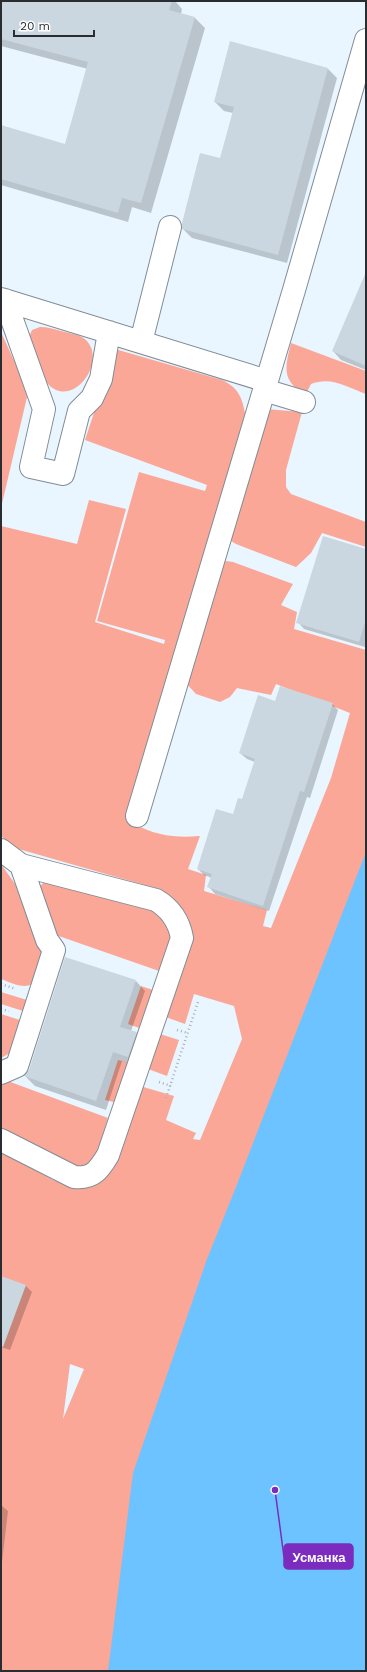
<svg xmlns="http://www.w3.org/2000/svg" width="367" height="1672" font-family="'Work Sans',sans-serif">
  <rect width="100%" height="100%" fill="#e9f5ff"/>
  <path fill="#fba797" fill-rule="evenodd" d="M40,327C47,327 54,329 61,331C68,333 76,334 82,337C112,356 73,413 47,383C39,374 34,349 29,337L32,330Z
    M1,332L20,374L27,397L1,508Z
    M291,343L366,371V394C347,387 331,376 311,384L306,394C281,382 285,367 291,343Z
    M115,349L222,380C237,387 242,396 245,413L135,824C156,836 177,838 200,836L188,869L206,875L204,891L267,910L263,926L271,928L331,778L350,713L276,684L271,695L237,688L230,697L220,702L196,694L185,682L220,564L226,561L233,562L293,584L281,605L297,612L294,629L366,650V1671H1V1151L53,1180L68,1185L100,1180L109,1174L121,1152L140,1086L174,1096L166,1120L196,1133L193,1139L200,1140L242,1039L234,1006L194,994L185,1024L163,1016L191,931C188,911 174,895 155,888L15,848L1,836V526L77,544L89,500L126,509L95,622L164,644L165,640L97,621L139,472L205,491L207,485L85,440ZM70,1364L84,1369L63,1419Z
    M266,409L302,412L286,470V487L291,494L366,522V547L322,533L311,553L296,567L236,544L228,539Z
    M1,864L15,884L43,956L34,983C24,990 12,983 1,979Z
    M44,882L110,897L156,912L165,919L171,936L162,968L159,971L53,934L38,889Z
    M141,986L156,991L142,1029L128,1024Z
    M1,992L27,1000L23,1011L1,1004Z
    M1,1014L20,1020L10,1053L1,1058Z
    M160,1034L179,1040L167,1076L148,1069Z
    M118,1060L130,1063L118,1103L105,1100Z
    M5,1080L108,1118C104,1130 97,1162 85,1166C81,1167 76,1166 72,1166L1,1128V1082Z"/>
  <path fill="#6cc3ff" d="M366,852V1671H108L133,1473L207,1259L236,1187Z"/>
  <path fill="#0003" d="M1,1H175L182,9L181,14L195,18L205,28L151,213L132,207L128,222L1,185V126L65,145L88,69L1,46Z
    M328,69L337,78L287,263L192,238L183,229L221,159L233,113L224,111L215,102Z
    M366,276V370L341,360L333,351Z
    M366,550L365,647L304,629L298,622Z
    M275,702L332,704L338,710L310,798L307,797L269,911L215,894L209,887L212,878L204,875L198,869L243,800L255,762L247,759L240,753Z
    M136,981L145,991L131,1031L136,1033L146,1043L138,1066L122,1061L106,1110L35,1086L25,1076Z
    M1,1277L26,1286L32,1292L10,1350L1,1347Z
    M1,1505L8,1511L1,1571Z"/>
  <path fill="#cbd7e0" d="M1,1H172L169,10L195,17L141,203L122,198L118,213L1,179V125L65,144L88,62L1,39Z
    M230,41L328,68L278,255L182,229V223L200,153L220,158L234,107L214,102Z
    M366,272V366L332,351Z
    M323,536L366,549V619L359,642L296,623Z
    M280,686L333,703L304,792L300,791L263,906L207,887L212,874L197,869L216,809L233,814L238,798L242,799L255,759L239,753L258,695L275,701Z
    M65,957L136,980L120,1027L137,1032L128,1057L113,1052L96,1101L24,1076L29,1070Z
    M1,1276L26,1285L3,1347L1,1346Z"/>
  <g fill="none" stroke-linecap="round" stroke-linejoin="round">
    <defs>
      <path id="minor" d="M1,299L267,381
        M5,300L44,409L31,467L63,474L79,411L92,398L101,379L109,332
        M141,342L170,227
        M264,390L304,402
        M137,816L294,290L366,40
        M1,850L21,865L156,900C171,909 179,921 182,938L108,1155C99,1170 93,1179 74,1177L1,1140
        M1,1073L17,1066L54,950L47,940L21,865"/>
    </defs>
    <use href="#minor" stroke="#818c95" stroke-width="24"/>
    <path stroke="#a7b0b8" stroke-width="2.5" stroke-dasharray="1 3" stroke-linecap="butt" d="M1,984L16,989
      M1,1009L9,1011
      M177,1030L188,1033
      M159,1082L171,1086
      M166,1098L198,1002"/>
    <use href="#minor" stroke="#fff" stroke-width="22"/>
  </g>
  <path fill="none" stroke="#7b2cbf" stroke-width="1.5" d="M275 1490L284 1557"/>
  <circle fill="#7b2cbf" stroke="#fff" stroke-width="1.5" cx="275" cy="1490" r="4"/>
  <rect fill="#7b2cbf" stroke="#7b2cbf" stroke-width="1.5" x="284" y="1544" width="69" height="25" rx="4"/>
  <g font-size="13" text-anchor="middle" font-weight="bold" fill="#fff">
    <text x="319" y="1562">Усманка</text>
  </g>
  <rect width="367" height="1672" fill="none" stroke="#292d31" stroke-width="4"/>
  <path d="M14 30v6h80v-6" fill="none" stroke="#292d31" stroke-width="2"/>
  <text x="20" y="30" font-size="12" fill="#292d31" stroke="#ffffff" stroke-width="3" paint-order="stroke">20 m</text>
</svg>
